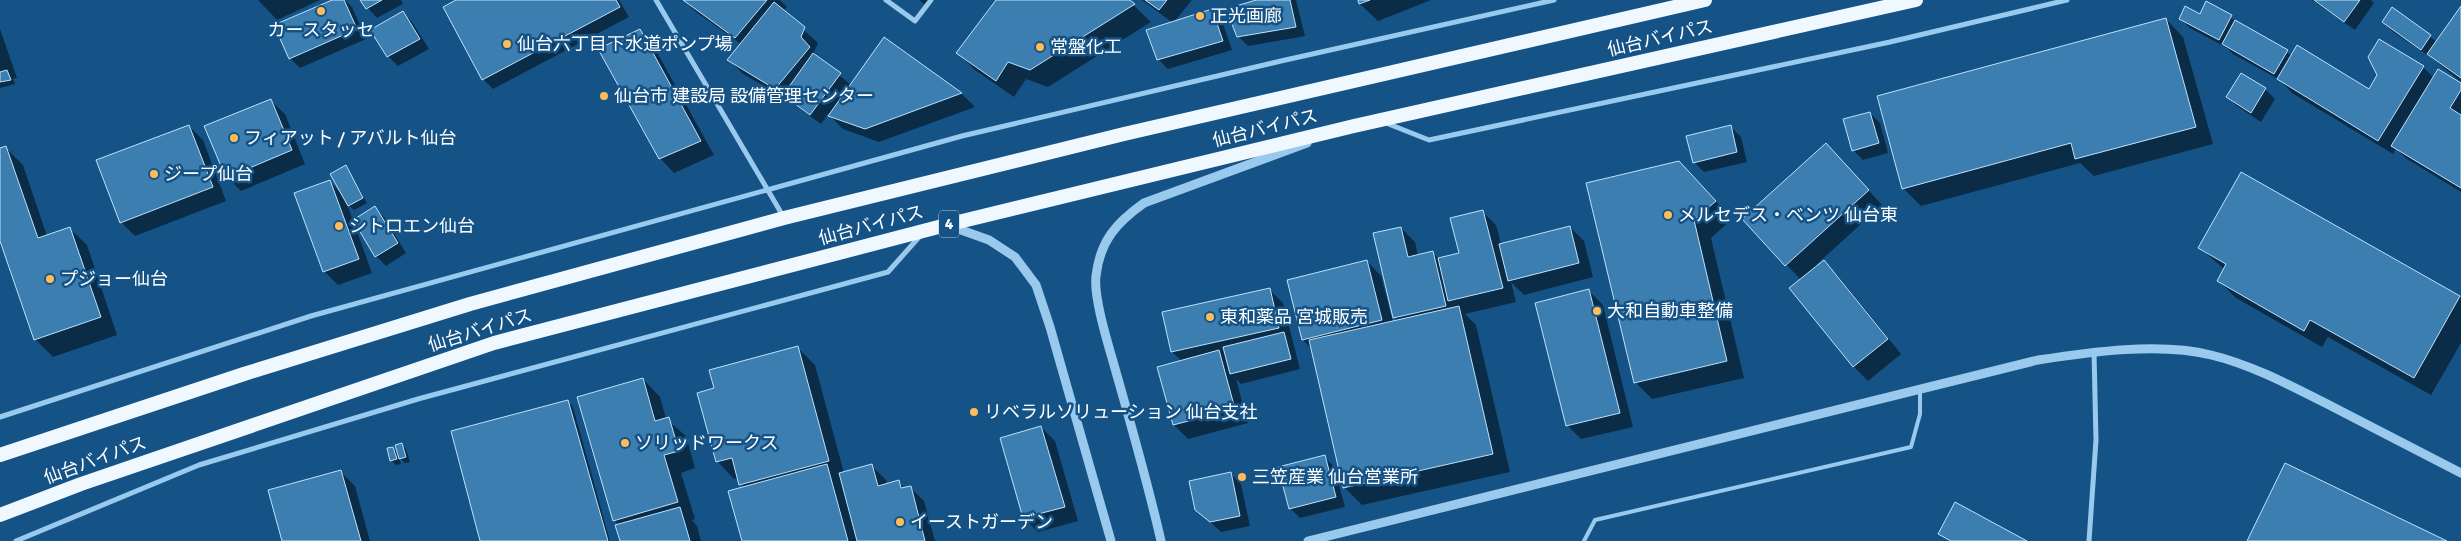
<svg xmlns="http://www.w3.org/2000/svg" width="2461" height="541" font-family="Signika,'Noto Sans JP',sans-serif">
  <rect width="100%" height="100%" fill="#155386"/>
  <path fill="#0007" d="M258,0H320L277,20Z
    M335,0H345L352,7L366,39L300,68L290,58Z
    M361,0H401L403,4L377,18Z
    M459,0H619L629,17L493,89L483,79Z
    M684,0H780L787,7L783,11L818,43L814,52L821,60L851,85L884,39L962,94L975,107L879,142L843,129L828,114L821,124L790,101L743,74L729,60L741,44L696,12Z
    M919,0H930L926,5Z
    M997,0H1128L1151,22L1048,87L1026,79L1014,97L975,70L958,53Z
    M1142,0H1192L1174,22L1212,11L1222,21L1232,50L1168,69L1158,59L1173,23Z
    M1261,0H1296L1305,36L1248,46L1238,36Z
    M1360,0H1431L1378,21L1360,4Z
    M2312,0H2371L2374,3L2355,30Z
    M2207,3L2292,56L2369,90L2378,76L2379,40L2423,67L2434,78L2459,83L2460,81L2432,58L2393,32L2383,22L2392,9L2437,42L2461,8V192L2407,159L2396,149L2393,154L2292,93L2280,80L2233,54L2227,48L2190,28L2180,19L2200,16Z
    M402,12L412,22L429,49L398,66L388,56Z
    M2166,19L2183,37L2213,144L2094,176L2080,163L1921,206L1903,188Z
    M0,29L17,78L13,79L15,84L0,88Z
    M639,31L653,45L714,155L674,173L660,158L600,50Z
    M2241,74L2265,89L2275,99L2261,122L2237,106L2227,97Z
    M270,100L285,114L305,164L241,191L227,177Z
    M1870,113L1880,123L1888,153L1863,160L1853,150Z
    M189,126L203,140L226,201L135,236L121,222Z
    M1731,127L1741,137L1747,162L1704,172L1694,162Z
    M6,148L23,165L47,236L69,228L87,245L117,335L53,357L35,339L0,237V150Z
    M1840,159L1882,205L1817,264L1818,266L1824,262L1838,276L1901,354L1868,381L1854,367L1791,288L1801,280L1744,219Z
    M345,167L367,203L354,210L347,204L372,273L338,285L324,271L330,182L341,193Z
    M2242,174L2461,298V343L2431,395L2328,337L2322,347L2236,298L2219,281L2225,270L2200,248Z
    M1697,180L1732,219L1711,238L1744,378L1652,399L1635,382Z
    M375,208L385,218L406,253L386,266L376,256Z
    M1482,211L1496,225L1501,244L1570,227L1584,241L1593,277L1524,295L1511,282L1516,302L1465,314L1476,325L1510,472L1362,505L1345,488L1312,349L1303,340L1367,261L1381,276L1393,322L1398,321L1394,317L1401,228L1415,242L1418,256L1433,253L1439,259L1460,254Z
    M1269,289L1283,303L1300,369L1241,384L1236,379L1248,423L1188,439L1174,425L1182,361L1172,352Z
    M1589,291L1603,305L1633,427L1581,439L1567,425Z
    M798,348L815,365L844,473L872,466L886,480L887,485L898,482L905,488L910,487L924,501L935,541H743L744,488L739,478L734,479L717,461L715,389Z
    M643,379L660,397L666,419L686,436L695,468L681,473L695,519L692,520L697,526L701,541H621L619,525L614,520Z
    M568,402L573,407L610,541H481Z
    M1041,427L1055,441L1078,521L1038,532L1024,518L1001,439Z
    M402,444L406,449L410,462L405,463L399,457L401,464L396,465L391,460L393,448L399,454Z
    M1325,457L1334,467L1345,507L1300,518L1290,508Z
    M341,472L355,486L370,541H283Z
    M1231,474L1241,484L1250,526L1221,532L1196,509Z"/>
  <path fill="#3d7eb0" stroke="#bfe1fa" d="M332,0H344L357,29L289,59L274,25Z
    M360,0H382L366,9Z
    M456,0H616L620,7L482,80L443,7Z
    M683,0H767L735,38Z
    M996,0H1130L1135,4L1030,70L1008,62L996,81L956,53Z
    M1145,0H1167L1159,10Z
    M1256,0H1290L1296,27L1237,37L1226,9Z
    M1358,0H1370L1359,4Z
    M2314,0H2360L2344,22Z
    M2206,1L2232,15L2219,40L2179,19L2185,6L2200,14Z
    M774,2L805,27L801,37L810,47L775,89L727,60Z
    M2461,6V78L2427,54Z
    M2392,7L2431,35L2421,50L2382,22Z
    M1212,9L1223,41L1157,60L1146,30Z
    M403,11L420,39L387,57L370,30Z
    M2166,18L2196,127L2075,159L2071,143L1902,189L1877,96Z
    M2235,20L2288,50L2274,74L2222,44Z
    M640,29L701,141L659,159L598,49Z
    M884,37L962,93L865,129L828,116Z
    M2379,39L2424,66L2378,141L2277,79L2297,45L2369,89L2377,75L2368,57Z
    M813,53L841,73L810,115L783,95Z
    M2438,69L2461,83V90L2450,108L2461,115V188L2391,146Z
    M7,70L11,80L0,82V72Z
    M2241,73L2266,88L2251,113L2226,97Z
    M271,99L292,150L226,178L204,126Z
    M1870,112L1879,143L1852,151L1843,119Z
    M189,125L213,187L120,223L96,160Z
    M1731,125L1737,152L1693,163L1686,136Z
    M1826,143L1869,190L1785,266L1742,219Z
    M6,146L38,238L70,227L101,317L34,340L0,241V148Z
    M1679,161L1716,201L1694,220L1727,361L1634,383L1586,183Z
    M346,165L363,198L348,206L330,174Z
    M2241,172L2460,296L2414,378L2310,320L2304,331L2217,281L2226,264L2198,248Z
    M330,180L359,259L323,272L294,193Z
    M375,206L398,243L375,257L353,220Z
    M1483,210L1503,288L1448,301L1438,258L1459,253L1450,218Z
    M1570,226L1579,263L1508,281L1499,244Z
    M1401,227L1408,257L1433,251L1446,306L1393,318L1373,233Z
    M1367,260L1382,320L1302,340L1287,280Z
    M1824,260L1888,339L1853,367L1789,288Z
    M1270,288L1279,328L1171,352L1162,312Z
    M1589,289L1620,413L1566,426L1535,303Z
    M1459,306L1493,454L1343,488L1309,340Z
    M1284,332L1291,359L1230,374L1223,347Z
    M798,346L829,461L739,485L732,458L716,462L697,393L714,388L709,370Z
    M1219,350L1235,409L1173,425L1157,367Z
    M643,378L655,421L669,417L679,451L664,455L678,502L613,521L577,397Z
    M568,400L608,541H480L451,431Z
    M1041,426L1065,507L1023,518L1000,438Z
    M402,443L406,457L399,459L395,445Z
    M393,447L397,459L390,461L387,448Z
    M1325,455L1336,497L1289,509L1278,467Z
    M2285,463L2447,541H2247Z
    M827,464L848,541H742L728,491Z
    M872,464L878,486L899,480L901,488L911,486L925,541H857L839,473Z
    M341,470L361,541H282L268,490Z
    M1231,472L1240,516L1210,522L1195,510L1189,481Z
    M1955,502L2027,541H1951L1938,534Z
    M680,507L690,541H620L615,525Z"/>
  <g fill="none" stroke-linecap="round" stroke-linejoin="round">
    <path stroke="#9ac9ee" stroke-width="4" d="M1584,541L1595,520L1911,447L1920,414V391"/>
    <path stroke="#9ac9ee" stroke-width="5" d="M656,0L783,216
      M886,0L915,21L931,0
      M1386,123L1429,140L1890,42L2067,0
      M0,417L311,316L962,136L1281,61L1554,0
      M16,541L199,465L418,399L888,272L920,236
      M2089,541L2096,440L2094,352"/>
    <path stroke="#9ac9ee" stroke-width="9" d="M947,225L989,240L1015,257L1036,285L1050,327L1111,541
      M1161,541C1148,484 1132,428 1116,372C1110,350 1093,298 1096,276C1100,241 1116,223 1144,203L1307,143
      M1308,541L2038,360C2091,352 2159,342 2211,355C2253,365 2295,388 2333,407C2376,429 2418,451 2461,473"/>
    <path stroke="#f0f8ff" stroke-width="14" d="M0,455L244,374L470,304L784,218L1124,134L1705,0
      M0,515L81,484L494,343L946,225L1354,126L1916,0"/>
  </g>
  <g fill="#ffbc57" stroke="#155386" stroke-width="2">
    <circle cx="321" cy="11" r="5"/>
    <circle cx="1200" cy="16" r="5"/>
    <circle cx="507" cy="44" r="5"/>
    <circle cx="1040" cy="47" r="5"/>
    <circle cx="604" cy="96" r="5"/>
    <circle cx="234" cy="138" r="5"/>
    <circle cx="154" cy="174" r="5"/>
    <circle cx="1668" cy="215" r="5"/>
    <circle cx="339" cy="226" r="5"/>
    <circle cx="50" cy="279" r="5"/>
    <circle cx="1597" cy="311" r="5"/>
    <circle cx="1210" cy="317" r="5"/>
    <circle cx="974" cy="412" r="5"/>
    <circle cx="625" cy="443" r="5"/>
    <circle cx="1242" cy="477" r="5"/>
    <circle cx="900" cy="522" r="5"/>
  </g>
  <g text-anchor="middle" dominant-baseline="central" stroke-width="5" stroke-linejoin="round" paint-order="stroke">
    <rect fill="#155386" stroke="#b9cbdb" stroke-width="1" x="939" y="210.5" width="20" height="27" rx="4"/>
    <g font-size="16" font-weight="bold" fill="#fff">
      <text x="949" y="224">4</text>
    </g>
    <g font-size="18" fill="#fff" stroke="#155386" text-anchor="start">
      <text x="1210" y="16">正光画廊</text>
      <text x="321" y="30" text-anchor="middle">カースタッセ</text>
      <text x="517" y="44">仙台六丁目下水道ポンプ場</text>
      <text x="1050" y="47">常盤化工</text>
      <text x="614" y="96">仙台市 建設局 設備管理センター</text>
      <text x="244" y="138">フィアット / アバルト仙台</text>
      <text x="164" y="174">ジープ仙台</text>
      <text x="1678" y="215">メルセデス・ベンツ 仙台東</text>
      <text x="349" y="226">シトロエン仙台</text>
      <text x="60" y="279">プジョー仙台</text>
      <text x="1607" y="311">大和自動車整備</text>
      <text x="1220" y="317">東和薬品 宮城販売</text>
      <text x="984" y="412">リベラルソリューション 仙台支社</text>
      <text x="635" y="443">ソリッドワークス</text>
      <text x="1252" y="477">三笠産業 仙台営業所</text>
      <text x="910" y="522">イーストガーデン</text>
    </g>
    <g font-size="18" fill="#fff" stroke="#155386">
      <text transform="translate(1660 38) rotate(-13)">仙台バイパス</text>
      <text transform="translate(1265 128) rotate(-14)">仙台バイパス</text>
      <text transform="translate(871 225) rotate(-15)">仙台バイパス</text>
      <text transform="translate(480 330) rotate(-17)">仙台バイパス</text>
      <text transform="translate(95 460) rotate(-20)">仙台バイパス</text>
    </g>
  </g>
</svg>
